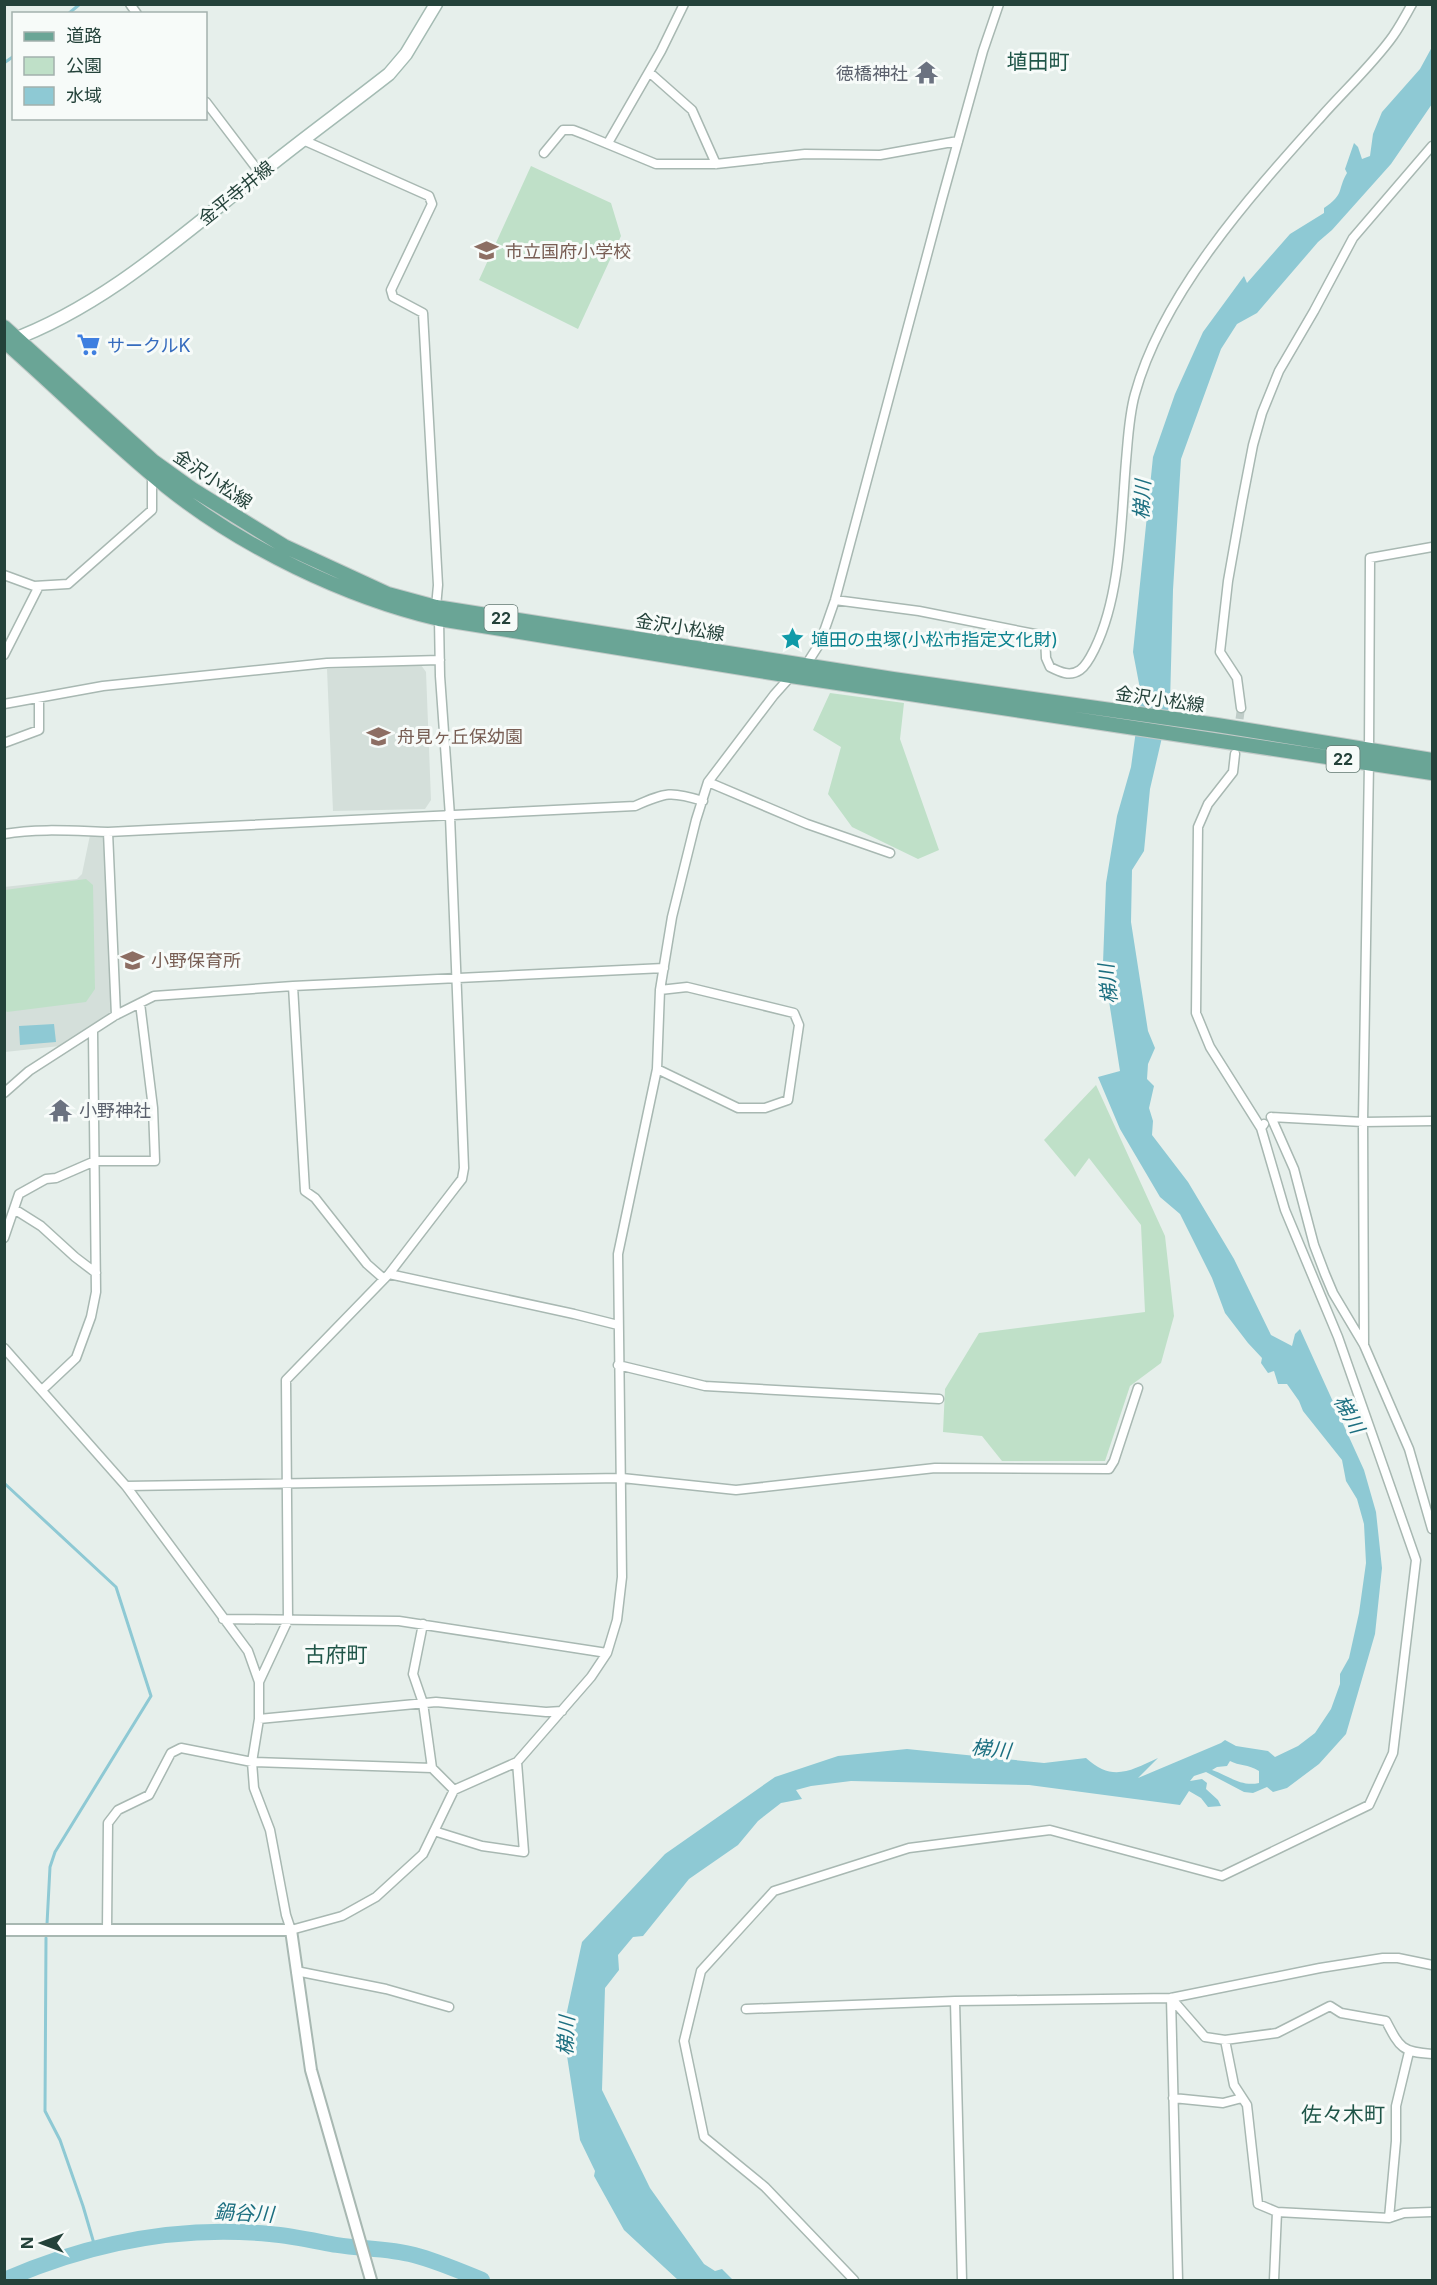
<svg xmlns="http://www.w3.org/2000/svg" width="1437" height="2285" font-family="Inter,'Noto Sans JP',sans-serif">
  <rect width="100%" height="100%" fill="#e6efeb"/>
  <path fill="#d4dfda" d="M421,665L426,672L431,800L425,809L333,811L327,669Z
    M90,835L106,836L115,1013L60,1046L5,1052L4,887L77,879L82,874Z"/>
  <path fill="#bfe0c8" d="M531,166L611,203L621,236L578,329L479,280Z
    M830,693L904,703L900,739L939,850L918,859L852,827L828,794L841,747L813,730Z
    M86,879L93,885L95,989L86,1002L7,1012L4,1009L5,890Z
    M1096,1085L1165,1236L1174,1316L1161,1363L1130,1386L1105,1461H1002L982,1436L943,1432L945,1389L979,1333L1145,1312L1141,1225L1089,1158L1075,1177L1044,1140Z"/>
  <path fill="#8ec9d4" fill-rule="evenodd" d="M1432,47V104L1391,164L1332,230L1318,242L1257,313L1237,324L1221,349L1181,459L1173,590L1170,703L1150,789L1144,851L1132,870L1131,922L1148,1031L1155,1048L1148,1064L1147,1079L1154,1086L1149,1108L1153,1121L1152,1135L1188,1182L1234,1259L1271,1335L1292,1346L1295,1334L1300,1329L1364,1470L1376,1512L1382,1568L1375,1634L1346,1734L1319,1764L1287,1788L1273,1792L1267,1787L1253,1793L1244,1792L1206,1772L1194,1776L1190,1781L1202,1779L1207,1783L1206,1789L1218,1800L1221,1806L1208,1807L1201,1798L1189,1791L1180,1805L1029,1785L851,1781L811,1786L796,1790L802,1799L781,1803L758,1821L738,1845L689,1879L643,1936L633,1937L618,1955L619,1970L605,1988L602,2090L650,2188L704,2264L715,2271L722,2269L733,2280H678L624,2230L594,2176L595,2171L580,2140L563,2030L582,1942L665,1854L775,1777L838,1756L907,1749L1044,1763L1086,1758C1112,1782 1130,1771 1158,1758L1138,1778L1221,1743L1225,1740L1236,1746L1268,1751L1275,1757L1298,1746L1315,1733L1331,1709L1340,1684V1674L1349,1658L1359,1613L1366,1563L1364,1524L1357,1499L1346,1481L1342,1460L1303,1411L1299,1401L1287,1384H1278L1274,1371L1268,1373L1261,1363L1262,1358L1248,1343L1225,1313L1212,1278L1180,1214L1160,1197L1120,1129L1098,1077L1120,1071L1103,963L1106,883L1117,816L1131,767L1141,694L1133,652L1153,457L1175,394L1203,332L1244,276L1247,283L1290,234L1324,213V208C1345,194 1337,190 1347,173L1345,169L1354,143L1358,147L1362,159L1370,156L1373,134L1382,112L1420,69ZM1230,1761C1239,1766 1248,1764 1259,1771V1783C1241,1787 1229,1776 1212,1770L1217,1767L1227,1766Z
    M54,1024L56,1042L20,1045L19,1026Z"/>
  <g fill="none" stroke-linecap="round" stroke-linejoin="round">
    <path stroke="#8ec9d4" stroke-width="3" d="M68,14L80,4
      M4,63L14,56
      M4,1483L116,1587L151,1696L55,1852L50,1867L47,1924
      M46,1938L45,2111L60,2140L83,2206L95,2247"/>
    <path stroke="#8ec9d4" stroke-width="16" d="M4,2280C89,2243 178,2225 270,2234C293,2236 315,2241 337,2245C362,2249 389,2248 414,2255C437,2261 460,2271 482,2280"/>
    <path stroke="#bfccc8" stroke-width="8" stroke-dasharray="8 4" stroke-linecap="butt" d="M1238,731L1241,708"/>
    <defs>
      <path id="minor" d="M130,4L137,14
        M649,72L692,110L716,164
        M206,102L260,173
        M303,140L429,196L432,204L391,290L393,297L423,313L438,585L436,607
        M608,143L661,51L684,4
        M544,153L563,130H573L586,135L656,164H716L805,154L880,155L958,141
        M4,575L34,586L68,584L152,510V474
        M835,600L919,611L1045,636L1046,658L1050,667C1060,672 1070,677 1080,670C1087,665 1091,656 1095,648C1121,595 1121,520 1126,461C1128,439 1129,415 1135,394C1163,292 1252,194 1321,117C1343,92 1374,63 1393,36C1400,26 1406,15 1412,4
        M4,655L39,586
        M806,665L820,643L835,600L942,199L983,51L999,4
        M4,704L103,686L327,663L440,660
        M1241,708L1237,678L1220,652L1228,581L1242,502L1253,445L1262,413L1279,371L1314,311L1353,238L1432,146
        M4,743L39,730V698
        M1369,750L1370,558L1432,547
        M1235,754L1233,772L1208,804L1198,827L1196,1013L1210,1047L1261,1128L1264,1124
        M708,782L807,824L890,853
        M108,832L116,1015
        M4,834C39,828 74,831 108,832L635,806C666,792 671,791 703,801
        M293,986L305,1191L315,1198L367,1264L384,1279
        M657,1069L738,1108H765L788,1100L799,1025L794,1013L687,987L660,990
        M4,1093L29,1071L116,1015L154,996L293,986L664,968
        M1271,1117L1294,1169L1314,1245L1325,1274L1333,1293L1364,1345L1409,1449L1432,1529
        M1271,1117L1363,1122L1432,1121
        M14,1209L41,1226L75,1257L96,1273
        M4,1238L19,1194L46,1179L56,1178L95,1161H155L153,1108L140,1003
        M389,1274L574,1314L618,1325
        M1364,1345L1363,1122L1369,763
        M4,1348L126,1486L248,1651L259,1682V1719L252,1762L254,1788L270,1830L286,1915L291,1930L342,1916L376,1897L423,1854L454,1790L517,1762L591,1677L607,1653L617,1620L622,1577L618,1254L657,1069L660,990L672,917L696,820L708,782L774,695L791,676
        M618,1365L705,1386L939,1399
        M42,1390L76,1358L91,1317L96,1292L93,1032
        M126,1486L622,1478L736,1490L935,1468L1109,1469L1114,1461L1138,1388
        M223,1619L399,1621L607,1653
        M423,1624L413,1674L423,1703L432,1768L454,1790
        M259,1682L288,1620L286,1380L389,1274L455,1188L462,1179L464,1168L450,816L440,676L439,619
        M259,1719L436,1702L546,1712L562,1711
        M434,1831L482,1846L524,1852L517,1762
        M107,1929L108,1823L118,1810L149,1795L171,1753L181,1748L252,1762L432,1768
        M296,1971L386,1989L449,2007
        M1171,1998L1205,2037L1225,2040L1277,2033L1330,2006L1341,2013L1386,2021C1400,2048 1402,2052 1432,2054
        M1171,1998L1178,2280
        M955,2001L962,2280
        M746,2009L955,2001L1171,1998L1320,1968L1383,1958H1398L1432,1965
        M1225,2040L1234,2085L1247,2105L1258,2204L1277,2212L1389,2218L1404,2213L1432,2212
        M1173,2098L1223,2103L1242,2098
        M1389,2218L1396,2141V2106L1409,2052
        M854,2280L765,2187L704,2137L684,2041L701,1971L774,1891L909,1848L1050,1830L1222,1876L1369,1805L1393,1753L1416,1560L1338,1337L1285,1210L1261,1128
        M1274,2280L1277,2212"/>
      <path id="tertiary" d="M4,1930H291L311,2070L371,2280"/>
      <path id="secondary" d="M9,341C105,306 183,234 262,172C304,138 347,107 389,74L406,54L436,4"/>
      <path id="primary" d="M4,327L153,461L192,489L284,546L388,594L436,607L893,679L1217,725L1432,760
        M4,341C59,389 110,441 167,487C242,547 345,597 439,619L791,676L1432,773"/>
    </defs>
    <use href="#minor" stroke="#a8b8b2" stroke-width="11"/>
    <use href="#tertiary" stroke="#a8b8b2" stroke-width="14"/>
    <use href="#secondary" stroke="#a4bbb3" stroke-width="15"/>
    <use href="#primary" stroke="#c2cac8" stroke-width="16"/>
    <use href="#minor" stroke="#fff" stroke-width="8"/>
    <use href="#tertiary" stroke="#fff" stroke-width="10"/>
    <use href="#secondary" stroke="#fff" stroke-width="12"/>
    <use href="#primary" stroke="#6aa596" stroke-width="14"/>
  </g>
  <defs>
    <symbol id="temple-bare" viewBox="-9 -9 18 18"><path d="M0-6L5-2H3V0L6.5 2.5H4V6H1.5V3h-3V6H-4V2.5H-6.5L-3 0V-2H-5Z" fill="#6b7280" stroke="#f7fbf9" stroke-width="2.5" paint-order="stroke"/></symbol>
    <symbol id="school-bare" viewBox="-9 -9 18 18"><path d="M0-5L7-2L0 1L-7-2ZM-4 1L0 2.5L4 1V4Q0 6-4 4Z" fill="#8d6e63" stroke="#f7fbf9" stroke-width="2.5" paint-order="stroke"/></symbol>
    <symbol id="supermarket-bare" viewBox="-9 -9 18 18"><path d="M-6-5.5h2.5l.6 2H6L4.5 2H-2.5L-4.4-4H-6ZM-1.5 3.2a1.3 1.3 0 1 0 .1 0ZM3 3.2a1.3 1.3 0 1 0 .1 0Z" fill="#3f7fe0" stroke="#f7fbf9" stroke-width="2.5" paint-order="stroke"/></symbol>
    <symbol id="sight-bare" viewBox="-9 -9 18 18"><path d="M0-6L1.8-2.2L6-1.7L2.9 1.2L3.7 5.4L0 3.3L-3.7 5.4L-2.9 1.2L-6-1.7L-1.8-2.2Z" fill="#0f9aa8" stroke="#f7fbf9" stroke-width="2.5" paint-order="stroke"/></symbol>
  </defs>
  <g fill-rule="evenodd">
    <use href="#temple-bare" x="910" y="56" width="33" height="33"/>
    <use href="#school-bare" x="470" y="234" width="33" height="33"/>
    <use href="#supermarket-bare" x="72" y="328" width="33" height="33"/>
    <use href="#sight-bare" x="776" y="622" width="33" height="33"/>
    <use href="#school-bare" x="362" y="720" width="33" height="33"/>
    <use href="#school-bare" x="116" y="944" width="33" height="33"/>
    <use href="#temple-bare" x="44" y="1094" width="33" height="33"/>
  </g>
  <g text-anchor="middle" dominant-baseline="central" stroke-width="6" stroke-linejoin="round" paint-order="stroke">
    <g fill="#f7fbf9" stroke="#637a73" stroke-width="1.5">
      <rect x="484.5" y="605" width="33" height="26" rx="4.5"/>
      <rect x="1326.5" y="746" width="33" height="26" rx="4.5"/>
    </g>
    <g font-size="16" font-weight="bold" fill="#24423a">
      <text x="501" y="618">22</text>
      <text x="1343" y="759">22</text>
    </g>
    <g font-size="18" fill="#5b616d" stroke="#f7fbf9" text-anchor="end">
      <text x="908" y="73">徳橋神社</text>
      <text x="79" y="1110" text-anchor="start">小野神社</text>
    </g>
    <g font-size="18" fill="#24423a" stroke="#f7fbf9">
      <text transform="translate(236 193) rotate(-39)">金平寺井線</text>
      <text transform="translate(213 479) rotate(34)">金沢小松線</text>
      <text transform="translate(680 627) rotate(9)">金沢小松線</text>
      <text transform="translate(1160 699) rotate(8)">金沢小松線</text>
    </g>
    <g font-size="18" fill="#785e54" stroke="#f7fbf9" text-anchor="start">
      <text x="505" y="251">市立国府小学校</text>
      <text x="397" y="736">舟見ヶ丘保幼園</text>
      <text x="151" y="960">小野保育所</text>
    </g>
    <g font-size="18" fill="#366cbe" stroke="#f7fbf9" text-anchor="start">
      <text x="107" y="345">サークルK</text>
    </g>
    <g font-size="18" fill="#0d838f" stroke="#f7fbf9" text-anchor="start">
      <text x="811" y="639">埴田の虫塚(小松市指定文化財)</text>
    </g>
    <g font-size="20" font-style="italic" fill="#1c6f80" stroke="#f7fbf9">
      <text transform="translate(1142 500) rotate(-87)">梯川</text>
      <text transform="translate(1108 984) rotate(-96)">梯川</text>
      <text transform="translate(1349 1414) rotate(61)">梯川</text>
      <text transform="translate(991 1749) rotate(6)">梯川</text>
      <text transform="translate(566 2036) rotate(-87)">梯川</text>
      <text transform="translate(244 2213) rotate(3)">鍋谷川</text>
    </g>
    <g font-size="21" fill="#1f5548" stroke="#f7fbf9">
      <text x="1038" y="61">埴田町</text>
      <text x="336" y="1654">古府町</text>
      <text x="1343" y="2114">佐々木町</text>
    </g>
  </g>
  <rect width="1437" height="2285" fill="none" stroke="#24423a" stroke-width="12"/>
  <rect x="12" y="12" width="195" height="108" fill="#f7fbf9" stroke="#a3b1ad" stroke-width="1.5"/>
  <rect x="24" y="32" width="30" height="9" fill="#6aa596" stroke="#a3b1ad" stroke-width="1.5"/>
  <text x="66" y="42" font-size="18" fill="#24423a">道路</text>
  <rect x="24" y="57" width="30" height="18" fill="#bfe0c8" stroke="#a3b1ad" stroke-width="1.5"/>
  <text x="66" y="72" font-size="18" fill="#24423a">公園</text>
  <rect x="24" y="87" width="30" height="18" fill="#8ec9d4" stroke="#a3b1ad" stroke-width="1.5"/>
  <text x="66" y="102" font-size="18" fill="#24423a">水域</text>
  <g transform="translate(42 2243) rotate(270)" stroke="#f7fbf9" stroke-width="4.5" paint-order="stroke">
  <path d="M0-4.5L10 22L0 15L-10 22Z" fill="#24423a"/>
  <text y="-9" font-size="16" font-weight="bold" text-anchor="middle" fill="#24423a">N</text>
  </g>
</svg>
